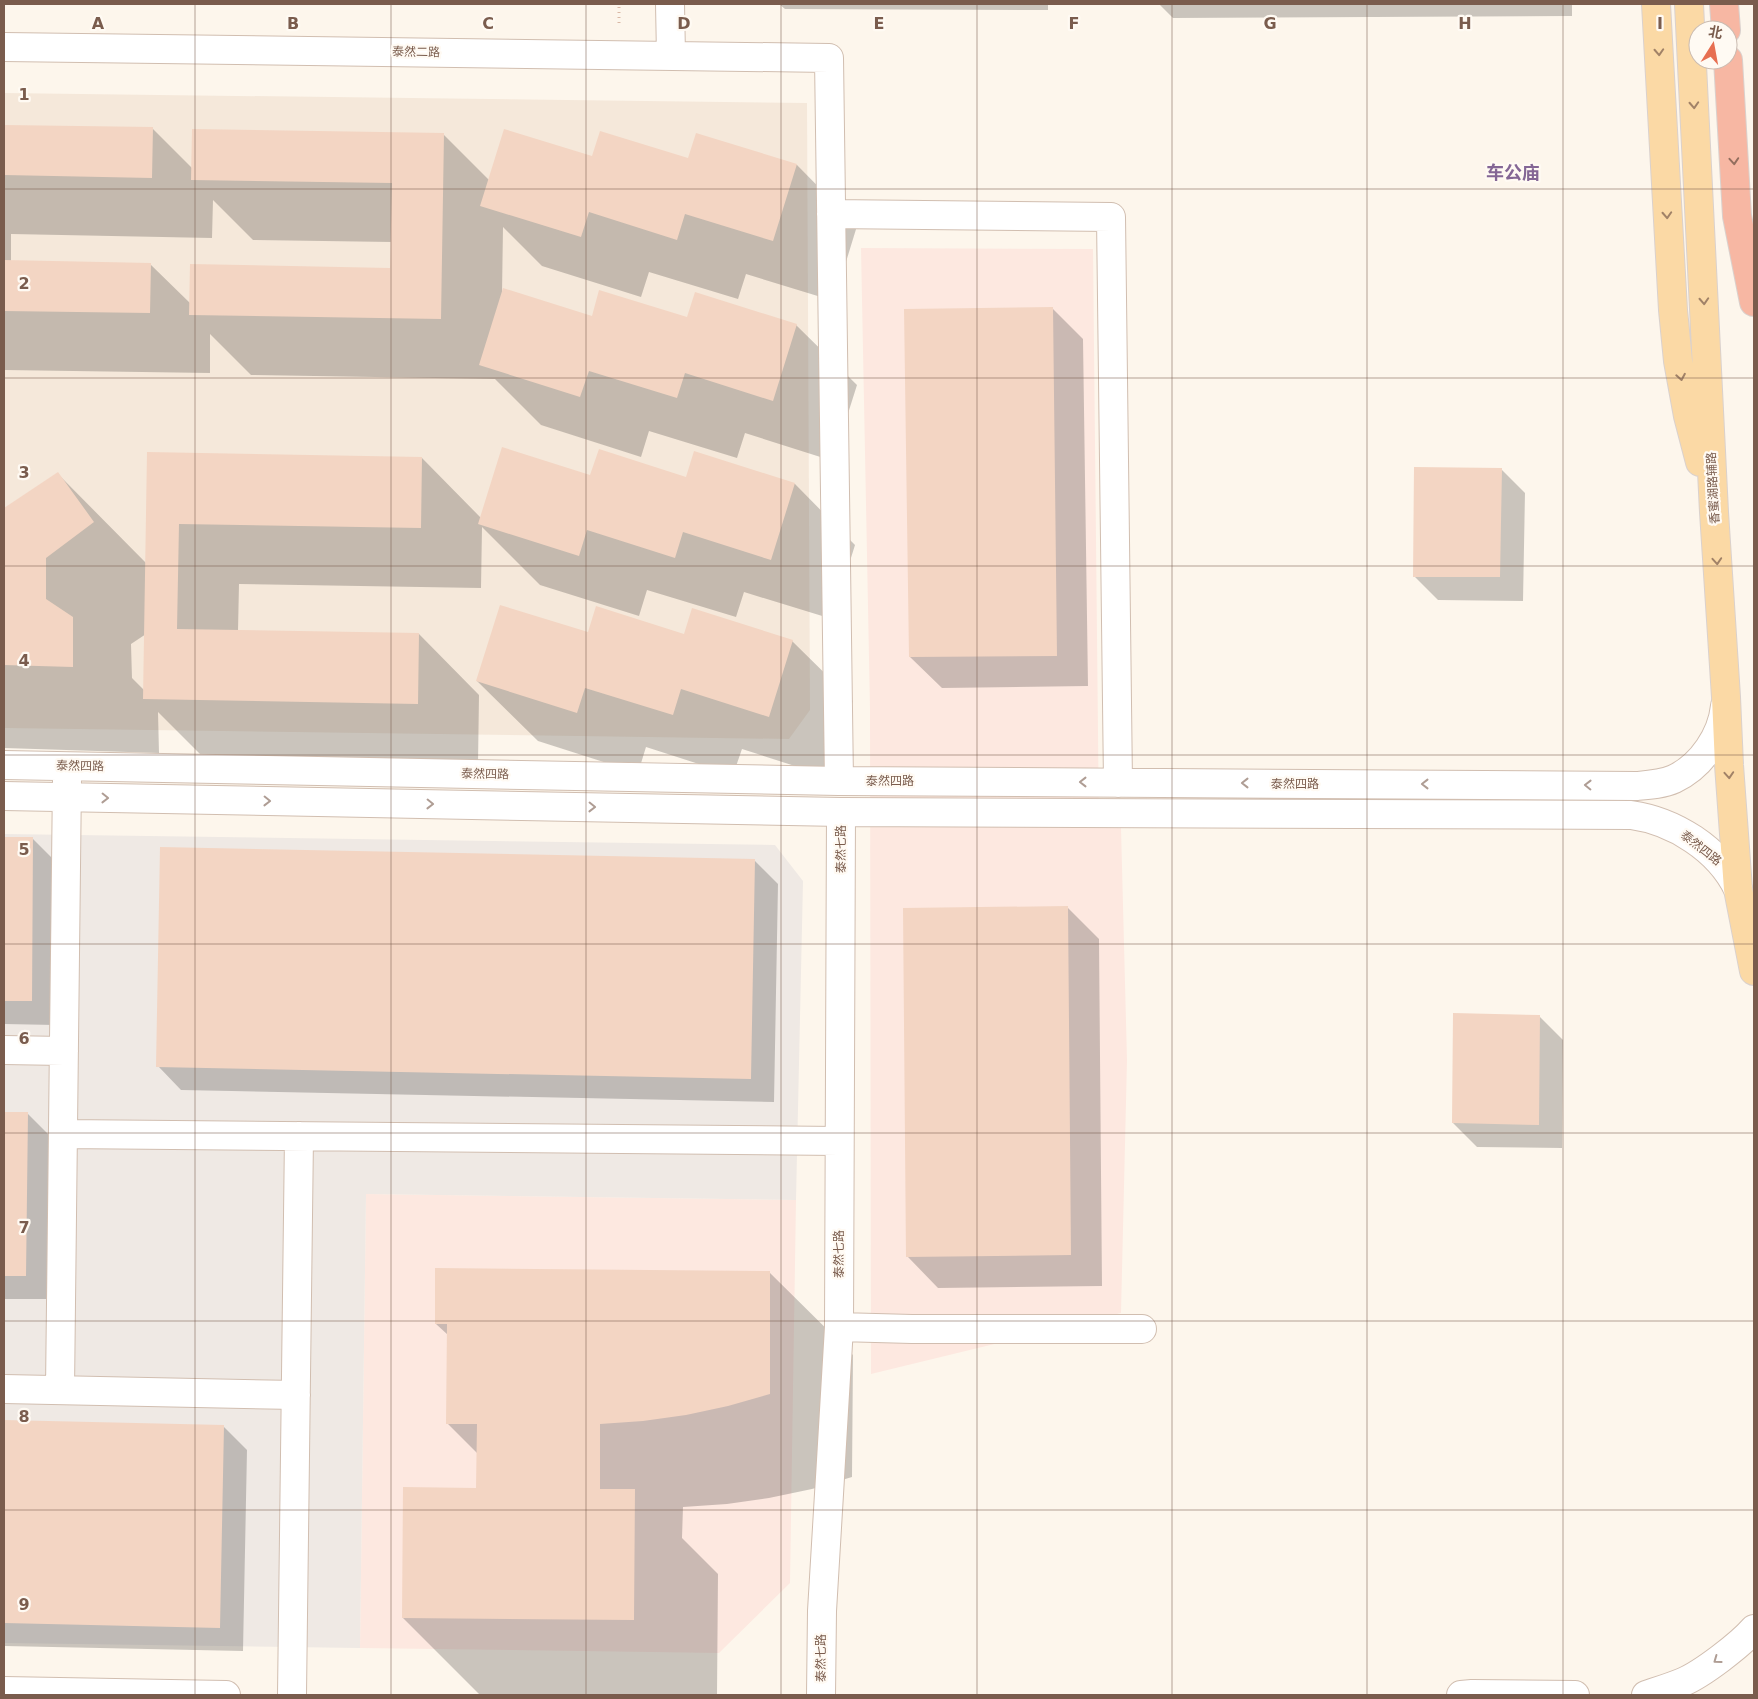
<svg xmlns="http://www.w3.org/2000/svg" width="1758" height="1699" font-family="'DejaVu Sans','Noto Sans SC',sans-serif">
  <rect width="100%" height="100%" fill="#fdf6ec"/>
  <path fill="#f5e8da" d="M4,93L807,103L810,710L789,739L4,728Z"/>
  <path fill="#fde8e0" d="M861,248L1093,249L1099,828H1121L1127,1060L1121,1313L871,1374L870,709Z
    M366,1194L796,1200L790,1583L719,1653L360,1648Z"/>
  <path fill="#efe9e4" d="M4,834L775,845L803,881L796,1200L366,1194L360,1648L4,1643Z"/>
  <path fill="#0003" fill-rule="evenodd" d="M779,4H1048V10L785,9Z
    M1159,4H1572V16L1173,18Z
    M4,126L152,128L192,168L443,134L489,180L593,158L689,160L797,165L857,226L834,301L746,274L738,299L649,272L641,297L542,266L503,227L502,294L593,317L688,319L796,325L857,385L833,461L745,433L737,458L649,431L641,457L541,425L495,379L251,375L210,334V373L4,370ZM213,200L253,240L392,242V269L191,304L150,264L11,261V234L212,238Z
    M1052,308L1083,339L1088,686L942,688L910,657Z
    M149,453L422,458L481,518L591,476L686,478L795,484L855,545L832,619L744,592L736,617L647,590L639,616L540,585L482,527L481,588L239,584L238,631L419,634L479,695L478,764L205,759L158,712L159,753L4,748V510L58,474L147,564ZM146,634L145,691L132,678L131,644Z
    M1501,469L1525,493L1523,601L1438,600L1414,576Z
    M589,634L685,635L792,641L853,701L829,777L742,749L733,775L646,747L638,773L538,741L477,681Z
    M4,838H32L56,862L55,1025L4,1024Z
    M755,861L778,884L774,1102L181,1090L158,1066Z
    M1068,908L1099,939L1102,1286L938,1288L907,1256Z
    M1539,1016L1563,1040L1562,1148L1477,1147L1453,1123Z
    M4,1113H27L51,1137L50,1299H4Z
    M769,1272L853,1355L852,1477L812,1489L769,1498L727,1504L683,1507L682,1538L718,1574L717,1695H480L403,1618L478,1489V1454L448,1424V1335L436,1324Z
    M4,1421L223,1426L247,1450L243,1651L4,1646Z"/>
  <path fill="#f3d5c3" d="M4,125L153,127L152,178L4,175Z
    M192,129L444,133L441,319L189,315L190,264L390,268L392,183L191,180Z
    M504,129L592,156L600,131L688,158L696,133L797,164L773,241L685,214L677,240L589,212L581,237L480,206Z
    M4,260L151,263L150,313L4,311Z
    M503,288L592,316L599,290L687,317L695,292L797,324L773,401L685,373L677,398L589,371L580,397L479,365Z
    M1053,307L1057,656L909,657L904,309Z
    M502,447L590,475L599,449L686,477L694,451L795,483L771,560L683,532L675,558L587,530L579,556L478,524Z
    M147,452L422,457L421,528L179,524L177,629L419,633L418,704L143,699Z
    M1414,467L1502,468L1500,577H1413Z
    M58,472L94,522L46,558V599L73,617V667L4,665V508Z
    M500,605L588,632L596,606L684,634L692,608L793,640L769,717L681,689L673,715L585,688L577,713L476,681Z
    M4,837H33L32,1001H4Z
    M160,847L755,859L751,1079L156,1067Z
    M1068,906L1071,1255L906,1257L903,908Z
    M1453,1013L1540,1015L1539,1125L1452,1123Z
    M4,1112H28L26,1276H4Z
    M435,1268L770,1271V1394L728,1406L686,1415L643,1421L600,1424V1489H635L634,1620L402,1618L403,1487L476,1488L477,1424H446L447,1324H435Z
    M4,1420L224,1425L220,1628L4,1623Z"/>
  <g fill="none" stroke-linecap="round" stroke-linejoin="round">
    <defs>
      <path id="minor" d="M670,4L671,55
        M4,47L829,58L839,781
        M831,214L1111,217L1118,783
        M4,765L839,781L1637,786C1649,785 1663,784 1674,779C1702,766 1722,735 1725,706
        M4,796L841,812L1631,815C1674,821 1719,849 1738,889
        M4,1050L64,1051
        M63,1134L839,1141
        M839,1327L912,1329H1142
        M4,1389L296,1395
        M60,1390L67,779
        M4,1691L226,1695
        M292,1695L299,1136
        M821,1695L822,1611L839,1327L841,812
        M1461,1695L1472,1694L1575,1695
        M1646,1695C1658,1691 1671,1687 1683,1682C1702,1674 1740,1645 1754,1629"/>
      <path id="major" d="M1656,4L1673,310L1678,361L1688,416L1700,462
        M1689,4L1714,512L1726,697L1729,765L1738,889L1754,971"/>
      <path id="highway" d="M1724,4L1726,30
        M1728,60L1737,216L1754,302"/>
    </defs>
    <use href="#minor" stroke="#d1beb0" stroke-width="30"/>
    <use href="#major" stroke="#dad1cd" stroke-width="30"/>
    <use href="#highway" stroke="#dad1cd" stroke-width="30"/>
    <path stroke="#d9b8a5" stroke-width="3" stroke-dasharray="1 4" stroke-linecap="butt" d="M619,23V4"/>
    <use href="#minor" stroke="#fff" stroke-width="28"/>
    <use href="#major" stroke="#fbd9a5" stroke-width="28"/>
    <use href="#highway" stroke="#f7b7a3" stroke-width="28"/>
  </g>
  <defs><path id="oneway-chevron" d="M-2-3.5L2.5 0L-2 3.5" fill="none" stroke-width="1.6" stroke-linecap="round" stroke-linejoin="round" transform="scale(1.25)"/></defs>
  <g stroke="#a18267">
    <use href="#oneway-chevron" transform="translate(1659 52) rotate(87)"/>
    <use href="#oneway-chevron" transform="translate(1694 105) rotate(87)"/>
    <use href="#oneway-chevron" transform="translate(1667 215) rotate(87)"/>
    <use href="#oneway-chevron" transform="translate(1704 301) rotate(87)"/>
    <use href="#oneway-chevron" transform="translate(1681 377) rotate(80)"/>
    <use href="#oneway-chevron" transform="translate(1717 561) rotate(86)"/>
    <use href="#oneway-chevron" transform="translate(1729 775) rotate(86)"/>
  </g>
  <use stroke="#936e5e" href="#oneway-chevron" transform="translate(1734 161) rotate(86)"/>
  <g stroke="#af9d94">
    <use href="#oneway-chevron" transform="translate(1083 782) rotate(-180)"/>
    <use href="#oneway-chevron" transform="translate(1245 783) rotate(-180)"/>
    <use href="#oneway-chevron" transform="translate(1425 784) rotate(-180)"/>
    <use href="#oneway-chevron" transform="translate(1588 785) rotate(-179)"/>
    <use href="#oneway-chevron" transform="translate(105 798) rotate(1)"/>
    <use href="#oneway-chevron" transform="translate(267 801) rotate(1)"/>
    <use href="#oneway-chevron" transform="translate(430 804) rotate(1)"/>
    <use href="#oneway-chevron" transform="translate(592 807) rotate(1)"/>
    <use href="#oneway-chevron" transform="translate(1717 1660) rotate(144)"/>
  </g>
  <path fill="none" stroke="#7a5c4d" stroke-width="1" stroke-opacity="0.55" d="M195,4V1695M391,4V1695M586,4V1695M781,4V1695M977,4V1695M1172,4V1695M1367,4V1695M1563,4V1695M4,189H1754M4,378H1754M4,566H1754M4,755H1754M4,944H1754M4,1133H1754M4,1321H1754M4,1510H1754"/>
  <g text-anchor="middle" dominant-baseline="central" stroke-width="4.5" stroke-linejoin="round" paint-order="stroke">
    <g font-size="12" fill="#7a5c4d" stroke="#fffaf3">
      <text transform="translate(416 52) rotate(1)">泰然二路</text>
      <text transform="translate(1713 488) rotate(-93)">香蜜湖路辅路</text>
      <text transform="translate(80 766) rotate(1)">泰然四路</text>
      <text transform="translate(485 774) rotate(1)">泰然四路</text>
      <text x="890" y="781">泰然四路</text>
      <text x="1295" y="784">泰然四路</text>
      <text transform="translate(1701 848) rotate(38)">泰然四路</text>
      <text transform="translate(841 849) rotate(-90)">泰然七路</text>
      <text transform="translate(839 1254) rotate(-90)">泰然七路</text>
      <text transform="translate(821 1658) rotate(-90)">泰然七路</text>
    </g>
    <g font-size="18" font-weight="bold" fill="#846695" stroke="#fffaf3">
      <text x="1513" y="172">车公庙</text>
    </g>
  </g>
  <g font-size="16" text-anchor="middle" font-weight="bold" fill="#7a5c4d" stroke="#fffaf3" stroke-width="4.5" stroke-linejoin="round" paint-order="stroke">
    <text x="98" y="29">A</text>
    <text x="293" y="29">B</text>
    <text x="488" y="29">C</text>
    <text x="684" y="29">D</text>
    <text x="879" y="29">E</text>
    <text x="1074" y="29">F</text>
    <text x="1270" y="29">G</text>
    <text x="1465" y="29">H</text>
    <text x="1660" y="29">I</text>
    <text x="24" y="100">1</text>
    <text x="24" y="289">2</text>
    <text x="24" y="478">3</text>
    <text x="24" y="666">4</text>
    <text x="24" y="855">5</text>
    <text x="24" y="1044">6</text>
    <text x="24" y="1233">7</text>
    <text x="24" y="1422">8</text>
    <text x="24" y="1610">9</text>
  </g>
  <rect width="1758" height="1699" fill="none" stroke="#7a5c4d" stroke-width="10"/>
  <g transform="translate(1713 45) rotate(11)"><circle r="24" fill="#fffaf3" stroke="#cabbb1"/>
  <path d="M0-4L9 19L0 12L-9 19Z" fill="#e76f51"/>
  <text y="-8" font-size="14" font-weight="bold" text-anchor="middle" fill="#7a5c4d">北</text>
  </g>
</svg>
